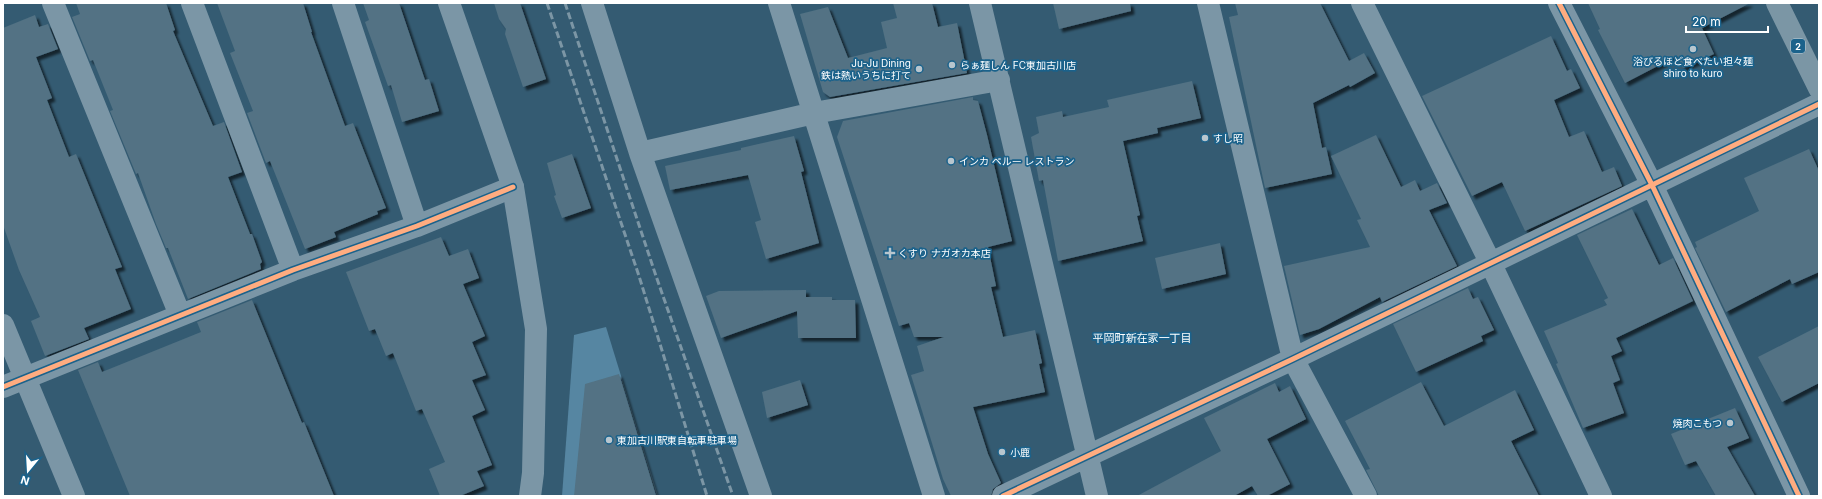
<svg xmlns="http://www.w3.org/2000/svg" width="1822" height="499" font-family="Inter,'Noto Sans JP',sans-serif">
  <defs>
    <filter id="shadow"><feDropShadow dx="3.5" dy="3.5" stdDeviation="1" flood-color="#0009"/></filter>
  </defs>
  <rect width="100%" height="100%" fill="#345b72"/>
  <path fill="#5686a2" d="M606,327L658,496H562L574,335Z"/>
  <path fill="#527284" filter="url(#shadow)" d="M76,3H166L175,30L173,31L213,126L224,122L242,172L228,177L250,234H252L262,262L260,264L261,269L188,299L168,248H166L156,224L138,173L136,174L110,111L113,110L93,60L90,61L72,17L80,14Z
    M217,3H303L312,32H311L345,126L353,123L386,208L377,211L378,214L334,232L336,237L305,249L270,161L266,163L247,113L253,111L230,53L235,51Z
    M363,3H399L425,80L429,79L439,111L402,122L391,85L388,86L365,22L369,20Z
    M494,3H520L546,79L523,87L505,34L506,29L499,19Z
    M893,3H932L938,27L957,23L967,73L830,97L823,92L800,14L828,7L848,58L887,48L881,22L897,18Z
    M1053,3H1130L1131,11L1059,29Z
    M1235,3H1320L1349,61L1364,53L1375,73L1350,87L1349,85L1313,103L1322,148L1326,147L1332,174L1265,188L1229,17L1238,15Z
    M1588,3H1750L1702,28L1714,54L1683,68L1677,56L1625,83L1598,30L1600,29Z
    M35,15L39,27L48,24L58,49L36,57L52,98L47,100L69,157L76,154L122,267L115,269L131,309L84,328L89,339L45,356L31,321L40,317L19,270L3,225V28Z
    M1551,36L1567,71L1571,69L1580,88L1554,100L1569,137L1584,131L1602,172L1614,167L1622,186L1525,231L1502,182L1472,196L1422,96Z
    M1192,81L1201,118L1157,128L1158,133L1123,141L1140,215L1137,216L1143,241L1058,261L1043,180L1039,181L1031,137L1039,133L1036,117L1062,111L1063,117L1109,107L1107,100Z
    M973,97V100L978,101L987,135L1012,241L988,247L996,286L991,287L1003,337L1035,330L1042,363L1039,364L1045,392L973,407L988,454L1001,483L993,489L991,496H951L943,479L911,375L924,371L917,346L944,337H914L909,323L899,326L837,137L843,121Z
    M1376,135L1401,187L1415,180L1420,191L1437,183L1447,203L1429,210L1457,266L1382,302L1380,297L1319,329L1300,335L1284,266L1370,247L1357,220L1361,219L1331,156Z
    M794,136L804,171L801,172L819,243L766,259L755,222L761,220L748,175L670,190L665,166L741,150V148Z
    M1809,149L1819,171V272L1792,284L1790,279L1726,312L1695,248L1697,247L1695,242L1759,211L1744,178Z
    M572,154L591,208L562,218L554,196L556,195L547,163Z
    M1632,209L1659,265L1673,258L1693,301L1616,338L1622,351L1611,356L1620,380L1613,383L1624,413L1583,428L1556,364L1558,363L1544,331L1607,305L1604,300L1608,298L1577,235Z
    M441,237L449,256L468,249L479,278L463,284L485,336L472,342L486,375L472,380L485,410L472,416L492,465L477,471L484,486L460,496H440L429,469L445,462L422,409L416,411L393,353L386,356L375,329L369,331L346,272Z
    M1220,243L1226,274L1162,289L1155,258Z
    M1468,288L1473,299L1478,297L1494,330L1481,336L1483,341L1416,372L1393,324Z
    M806,290V297H832V300H855L856,338H798L797,311L721,338L706,296L719,291Z
    M252,300L302,423L304,422L334,496H130L78,370L98,362L102,372L201,332L197,322Z
    M1819,326V383L1782,402L1758,357Z
    M619,374L656,496H574L585,384Z
    M800,380L808,405L767,418L762,392Z
    M1421,382L1444,426L1515,390L1534,430L1511,441L1539,496H1379L1366,470L1370,469L1345,421Z
    M1275,383L1279,392L1290,386L1306,419L1267,439L1290,484L1267,496H1258L1252,486L1234,496H1137L1221,451L1204,418Z
    M1735,408L1749,438L1727,447L1755,496H1716L1696,461L1685,465L1671,434Z"/>
  <g fill="none" stroke-linecap="round" stroke-linejoin="round">
    <path stroke="#7b96a6" stroke-width="22" d="M53,3L180,315
      M192,3L293,270
      M343,3L417,226
      M592,3L640,153L761,496
      M779,3L934,496
      M980,3L1097,496
      M1208,3L1293,359L1366,496
      M1362,3L1490,262L1601,496
      M1559,3L1652,185L1799,496
      M640,153L814,113L999,80
      M3,325L74,496
      M3,387L293,270L417,226L513,187
      M1003,496L1293,359L1819,104"/>
    <path stroke="#7b96a6" stroke-width="22" d="M449,3L513,187L536,329L533,473L530,496"/>
    <path stroke="#7b96a5" stroke-width="22" d="M1777,3L1819,88"/>
    <path stroke="#7c96a5" stroke-width="3" stroke-dasharray="7 3" stroke-linecap="butt" d="M547,3L639,276L707,496
      M565,3L656,276L733,496"/>
    <defs>
      <path id="cycleway" d="M1559,3L1652,185L1799,496
        M3,387L293,270L417,226L513,187
        M1003,496L1293,359L1819,104"/>
    </defs>
    <use href="#cycleway" stroke="#1b628b" stroke-width="8"/>
    <use href="#cycleway" stroke="#ffac80" stroke-width="5"/>
  </g>
  <g fill="#b8c6ce" stroke="#1b628b" stroke-width="1.5">
    <circle cx="1693" cy="49" r="4"/>
    <circle cx="952" cy="65" r="4"/>
    <circle cx="919" cy="69" r="4"/>
    <circle cx="1205" cy="138" r="4"/>
    <circle cx="951" cy="161" r="4"/>
    <path d="M888 247h4v4h4v4h-4v4h-4v-4h-4v-4h4z"/>
    <circle cx="1730" cy="423" r="4"/>
    <circle cx="609" cy="440" r="4"/>
    <circle cx="1002" cy="452" r="4"/>
  </g>
  <g text-anchor="middle" dominant-baseline="central" stroke-width="3.5" stroke-linejoin="round" paint-order="stroke">
    <rect fill="#1b628b" stroke="#bbd0dc" stroke-width="1" x="1791" y="39" width="14" height="14" rx="3"/>
    <g font-size="9" font-weight="bold" fill="#fff">
      <text x="1798" y="46">2</text>
    </g>
    <g font-size="10" fill="#fff" stroke="#1b628b" text-anchor="start">
      <text x="1693" y="61" text-anchor="middle">浴びるほど食べたい担々麺<tspan x="1693" dy="12">shiro to kuro</tspan></text>
      <text x="911" y="63" text-anchor="end">Ju-Ju Dining<tspan x="911" dy="12">鉄は熱いうちに打て</tspan></text>
      <text x="960" y="65">らぁ麺しん FC東加古川店</text>
      <text x="1213" y="138">すし昭</text>
      <text x="959" y="161">インカ ペルー レストラン</text>
      <text x="898" y="253">くすり ナガオカ本店</text>
      <text x="1722" y="423" text-anchor="end">焼肉こもつ</text>
      <text x="617" y="440">東加古川駅東自転車駐車場</text>
      <text x="1010" y="452">小鹿</text>
    </g>
    <g font-size="11" fill="#fff" stroke="#1b628b">
      <text x="1142" y="338">平岡町新在家一丁目</text>
    </g>
  </g>
  <rect width="1822" height="499" fill="none" stroke="#ffffff" stroke-width="8"/>
  <g transform="translate(28 471) rotate(198)" stroke="#1b628b" stroke-width="3" paint-order="stroke">
  <path d="M0-3L7 15L0 10L-7 15Z" fill="#ffffff"/>
  <text y="-6" font-size="11" font-weight="bold" text-anchor="middle" fill="#ffffff">N</text>
  </g>
  <path d="M1686 26v6h82v-6" fill="none" stroke="#ffffff" stroke-width="2"/>
  <text x="1692" y="26" font-size="12" fill="#ffffff" stroke="#1b628b" stroke-width="3" paint-order="stroke">20 m</text>
</svg>
